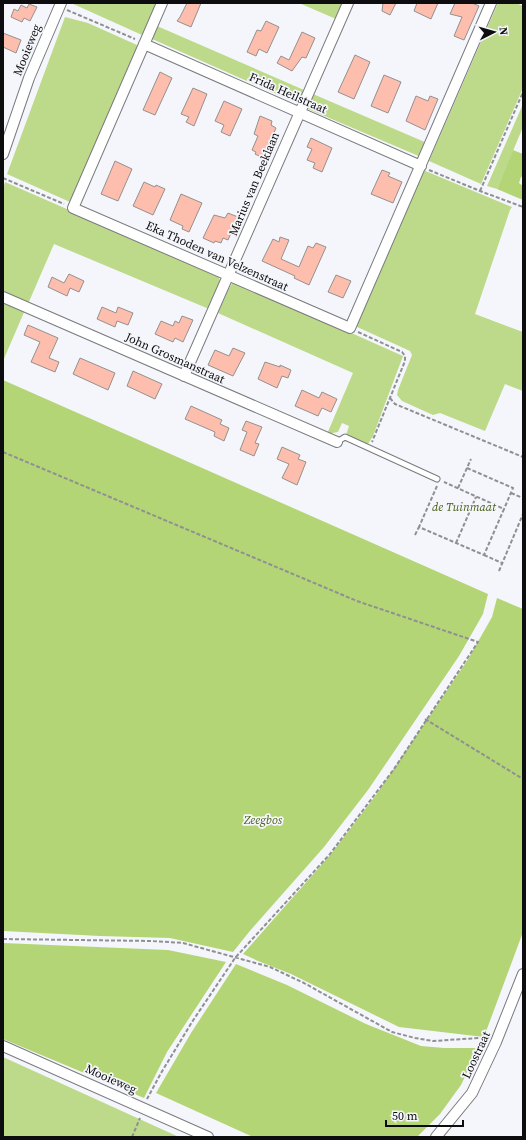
<svg xmlns="http://www.w3.org/2000/svg" width="526" height="1140" font-family="'Source Serif 4',serif">
  <rect width="100%" height="100%" fill="#f5f6fb"/>
  <path fill="#bcda89" d="M71,3H157L142,35Z
    M299,3H343L336,19Z
    M498,3H516L523,6V88L481,184L429,161Z
    M65,17L88,23L137,45L135,54L70,202L7,174Z
    M157,26L304,90L300,99L297,103L152,39Z
    M313,94L427,143L421,157L308,109Z
    M523,104V127L497,189L487,186Z
    M423,170L512,207L510,210L475,314L523,332V391L505,384L485,431L440,413L433,415L402,401L397,395L398,390L412,355L410,351L355,326Z
    M5,182L218,275C224,285 213,300 209,309L54,244L28,304L3,293V189Z
    M233,282H237L403,356L373,436L368,444L346,435L349,426L342,423L338,432L327,434L353,373L218,313L228,290Z
    M3,301L25,310L3,361Z
    M3,1057L179,1137H3Z"/>
  <path fill="#b3d575" d="M513,150L523,154V176L521,177L519,183L523,186V200L497,189Z
    M3,380L488,594L483,614L459,656L368,790L324,847L249,932L233,952L170,938L100,936L3,931Z
    M497,598L523,609V932L484,1037L399,1027L291,974L258,961L243,954L331,854L376,795L467,661L492,617Z
    M3,943L168,950L226,962L167,1052L144,1098L3,1039Z
    M236,964L287,985L366,1024L421,1046L444,1048H479L461,1085L440,1114L417,1137H253L156,1093L191,1033Z"/>
  <path fill="#fdbeae" stroke="#95908e" d="M187,3H201L191,27L177,21L180,17Z
    M383,3H396L390,15L382,11Z
    M417,3H438L431,19L414,11Z
    M455,3H472L479,6L464,40L454,36L462,17L450,14Z
    M29,4L37,7L30,21L24,18L22,22L11,17L14,9L18,11L21,5L27,8Z
    M266,21L279,27L267,53L259,49L256,56L247,52L257,30L261,31Z
    M302,32L315,38L306,58L302,57L292,71L277,63L281,56L289,60Z
    M3,33L21,40L16,53L3,47Z
    M355,55L370,62L354,99L338,92Z
    M160,72L172,78L155,115L143,110Z
    M384,75L401,82L388,113L371,106Z
    M193,88L207,94L194,126L186,122L189,117L181,114Z
    M416,96L428,101L430,96L438,99L425,130L406,121Z
    M224,101L242,109L230,136L221,132L224,125L215,121Z
    M260,116L272,121L271,125L276,128L263,158L255,154L256,152L252,150L258,136L254,134Z
    M311,138L332,148L322,172L313,168L315,163L307,160L312,149L307,147Z
    M115,161L132,169L118,201L101,194Z
    M382,170L390,173L388,176L402,182L393,203L371,194Z
    M144,182L155,187L156,185L165,189L153,215L133,206Z
    M181,194L202,203L189,232L182,229L183,226L170,220Z
    M228,213L238,217L228,240L223,238L221,243L215,241L214,243L203,238L214,215L225,218Z
    M280,237L289,240L281,259L299,267L308,246L313,248L316,243L326,247L309,285L294,278L295,276L262,261L273,239L279,242Z
    M69,274L84,281L79,292L70,288L67,296L48,287L52,277L64,283Z
    M336,275L351,281L343,298L328,292Z
    M102,307L116,313L118,307L133,313L128,325L117,321L115,327L97,319Z
    M182,316L193,320L183,342L175,338L173,342L155,334L161,321L173,326L175,321L179,323Z
    M28,325L58,338L49,358L59,362L55,372L31,362L40,342L24,335Z
    M233,348L245,353L233,376L208,365L215,350L229,356Z
    M80,358L115,373L108,390L73,374Z
    M265,362L280,367V365L291,370L288,378L282,376L277,388L258,379Z
    M133,371L162,384L155,399L127,386Z
    M302,390L319,398L322,392L337,399L331,412L322,408L318,416L295,406Z
    M191,406L222,420L220,424L229,428L224,441L214,436L215,432L185,419Z
    M246,421L262,427L255,443L259,444L254,456L240,450L247,432L242,430Z
    M282,447L300,455L298,459L306,462L297,485L282,478L289,464L277,459Z"/>
  <g fill="none" stroke-linecap="round" stroke-linejoin="round">
    <defs>
      <path id="service" d="M337,442L345,437L437,479"/>
      <path id="minor" d="M162,3L73,208L350,328L491,3
        M144,44L421,166
        M3,154L29,78L61,3
        M3,297L337,442
        M184,376L348,3
        M3,1046L208,1137
        M436,1137L472,1093L496,1042L523,974"/>
    </defs>
    <use href="#service" stroke="#7a7b7f" stroke-width="7"/>
    <use href="#minor" stroke="#7a7b7f" stroke-width="12"/>
    <path stroke="#8f9093" stroke-width="2" stroke-dasharray="4 2" stroke-linecap="butt" d="M522,3H523
      M67,10L135,39
      M429,170L480,191L523,207
      M3,178L64,204
      M480,191L523,92
      M358,332L402,352L405,356V361L372,442
      M390,398L395,404L523,457
      M3,452L357,601L478,642L394,769L330,854L235,958L192,1022L161,1073L147,1099
      M467,468L513,488L504,509
      M437,486L419,527L484,555L504,509L444,482
      M458,488L471,459
      M511,493L523,498
      M415,535L419,527
      M456,543L476,497
      M484,555L502,563
      M499,571L523,514
      M425,719L523,779
      M3,939L151,941L183,943L270,967L304,983L392,1032L415,1038L433,1041L479,1038L487,1040
      M132,1137L140,1118"/>
    <use href="#service" stroke="#fff" stroke-width="5"/>
    <use href="#minor" stroke="#fff" stroke-width="10"/>
  </g>
  <g text-anchor="middle" dominant-baseline="central" stroke-width="3.5" stroke-linejoin="round" paint-order="stroke">
    <g font-size="12" fill="#0d0d0f" stroke="#f5f6fb">
      <text transform="translate(27 50) rotate(-68)">Mooieweg</text>
      <text transform="translate(288 93) rotate(24)">Frida Heilstraat</text>
      <text transform="translate(254 184) rotate(-67)">Marius van Beeklaan</text>
      <text transform="translate(217 256) rotate(24)">Eka Thoden van Velzenstraat</text>
      <text transform="translate(175 358) rotate(24)">John Grosmanstraat</text>
      <text transform="translate(476 1055) rotate(-65)">Loostraat</text>
      <text transform="translate(111 1079) rotate(24)">Mooieweg</text>
    </g>
    <g font-size="12" font-style="italic" fill="#4a5f1c" stroke="#f5f6fb">
      <text x="464" y="507">de Tuinmaat</text>
      <text x="263" y="820">Zeegbos</text>
    </g>
  </g>
  <rect width="526" height="1140" fill="none" stroke="#0d0d0f" stroke-width="8"/>
  <g transform="translate(494 32) rotate(84)" stroke="#f5f6fb" stroke-width="3" paint-order="stroke">
  <path d="M0-3L7 15L0 10L-7 15Z" fill="#0d0d0f"/>
  <text y="-6" font-size="11" font-weight="bold" text-anchor="middle" fill="#0d0d0f">N</text>
  </g>
  <path d="M386 1120v6h77v-6" fill="none" stroke="#0d0d0f" stroke-width="2"/>
  <text x="392" y="1120" font-size="12" fill="#0d0d0f" stroke="#f5f6fb" stroke-width="3" paint-order="stroke">50 m</text>
</svg>
